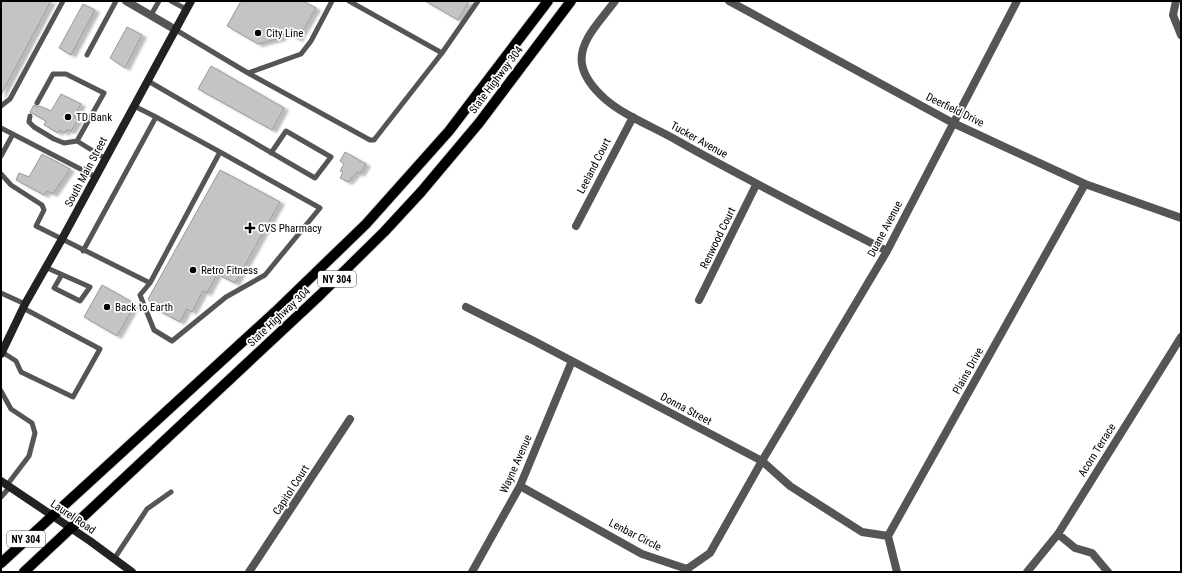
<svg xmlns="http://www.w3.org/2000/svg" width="1182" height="573" font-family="'Roboto Condensed',sans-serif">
  <defs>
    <filter id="shadow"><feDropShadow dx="4.5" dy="2.5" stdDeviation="1" flood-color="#0004"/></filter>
  </defs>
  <rect width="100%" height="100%" fill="#fff"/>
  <path fill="#c4c4c4" stroke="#999" filter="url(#shadow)" d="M1,1H51L1,95Z
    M241,1H303L316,8L298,39L285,32L281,38L258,44L227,26Z
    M425,1H469L458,20Z
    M83,4L95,10L71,55L59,48Z
    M127,27L142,35L125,68L110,58Z
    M211,66L284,108L272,130L198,89Z
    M61,94L81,104L74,117L78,120L71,131L67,130L64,133L60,130L58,133L44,125L46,121L30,112L34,105L37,107L40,106L51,111Z
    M345,152L366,164L360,174L357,172L348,182L340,178L343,172L340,171L344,164L340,161Z
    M42,154L70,169L53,194L47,191L44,195L16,180L19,173L29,177Z
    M220,170L280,202L235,283L217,274L207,293L203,291L192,312L187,309L180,322L154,308L148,299Z
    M102,285L132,302L133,308L117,336L84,317Z"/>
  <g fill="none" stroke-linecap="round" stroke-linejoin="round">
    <defs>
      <path id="primary" d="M1,563L275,312L366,224L449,131L548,1
        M24,572L320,295L384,232L421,192L479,123L571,1"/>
    </defs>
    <use href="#primary" stroke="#dbdbdb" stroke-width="12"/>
    <path stroke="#555" stroke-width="5" d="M171,1L186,9
      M151,15L159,1
      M176,30L248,73L370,140H374L442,53L349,1
      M442,53L478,1
      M87,55L116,1
      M248,73L301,54L311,41L332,1
      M148,81L315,178L331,157L286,131L271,153
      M37,103L53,74H66L104,93L77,141
      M1,106L10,99L63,1
      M134,106L156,117
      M30,116L29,122L34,127L54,139L64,143L77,141L106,159
      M1,128L96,177
      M1,156L13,134
      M1,174L11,185L42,205L44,210L36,226L150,283L220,152L156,117L83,251
      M45,267L90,287L80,301L54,288L61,276
      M150,283L140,295L154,330L172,341L226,297L265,275L320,208L220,152
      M1,293L25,304
      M2,352L16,361L21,372L73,397L100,349L23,308
      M1,391L11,409L32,423L35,433L29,456L7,485
      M1,497L10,487
      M114,559L147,509L171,492"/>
    <path stroke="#555" stroke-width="8" d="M126,1L176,30
      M615,1C603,18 578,41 582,64C584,77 595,90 605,99C626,117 654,127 678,141C747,180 817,215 887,251
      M729,1L953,123L1085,184L1181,218
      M1176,1L1173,15L1181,35
      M576,226L633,117
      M699,300L756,185
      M466,307L534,341L762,461L790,486L862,532L888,536
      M520,486L642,554L687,569L710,553L762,461L887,251L1017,1
      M1058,534L1075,548L1092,553L1108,572
      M249,572L350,419
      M472,572L520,486L572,361
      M897,572L888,536L1085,184
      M1027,572L1058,534L1181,337"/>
    <path stroke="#222" stroke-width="8" d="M1,354L25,304L62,239L191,1
      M1,481L90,541L132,572"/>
    <use href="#primary" stroke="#000" stroke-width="10"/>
  </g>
  <g fill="#000" stroke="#fff" stroke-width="1.5">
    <circle cx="258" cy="33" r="4"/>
    <circle cx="68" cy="117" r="4"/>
    <path d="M248 222h4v4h4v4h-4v4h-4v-4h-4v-4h4z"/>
    <circle cx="193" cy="270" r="4"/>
    <circle cx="107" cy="307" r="4"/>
  </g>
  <g text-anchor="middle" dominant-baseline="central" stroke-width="3.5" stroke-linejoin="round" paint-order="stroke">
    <g fill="#fff" stroke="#4c4c4c" stroke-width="1">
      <rect x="318" y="271" width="38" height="16" rx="3"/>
      <rect x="7" y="531" width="38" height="16" rx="3"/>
    </g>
    <g font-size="10" font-weight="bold" fill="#000">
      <text x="337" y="279">NY 304</text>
      <text x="26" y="539">NY 304</text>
    </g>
    <g font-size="11" fill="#000" stroke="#fff" text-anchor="start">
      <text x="266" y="33">City Line</text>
      <text x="76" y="117">TD Bank</text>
      <text x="258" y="228">CVS Pharmacy</text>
      <text x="201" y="270">Retro Fitness</text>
      <text x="115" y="307">Back to Earth</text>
    </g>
    <g font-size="11" fill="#000" stroke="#fff">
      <text transform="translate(496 80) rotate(-53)">State Highway 304</text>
      <text transform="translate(955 110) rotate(26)">Deerfield Drive</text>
      <text transform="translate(699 140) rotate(29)">Tucker Avenue</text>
      <text transform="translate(594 166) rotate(-63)">Leeland Court</text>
      <text transform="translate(86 172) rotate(-62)">South Main Street</text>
      <text transform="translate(885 229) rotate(-62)">Duane Avenue</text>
      <text transform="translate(718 238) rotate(-64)">Renwood Court</text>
      <text transform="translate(279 317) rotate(-43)">State Highway 304</text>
      <text transform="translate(968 371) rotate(-61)">Plains Drive</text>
      <text transform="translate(686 409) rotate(28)">Donna Street</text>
      <text transform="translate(1097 450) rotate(-58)">Acorn Terrace</text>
      <text transform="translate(516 464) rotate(-66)">Wayne Avenue</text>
      <text transform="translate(291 490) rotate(-57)">Capitol Court</text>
      <text transform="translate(73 517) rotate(34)">Laurel Road</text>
      <text transform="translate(635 535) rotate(27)">Lenbar Circle</text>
    </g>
  </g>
  <rect width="1182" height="573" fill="none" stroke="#000000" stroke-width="4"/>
</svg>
